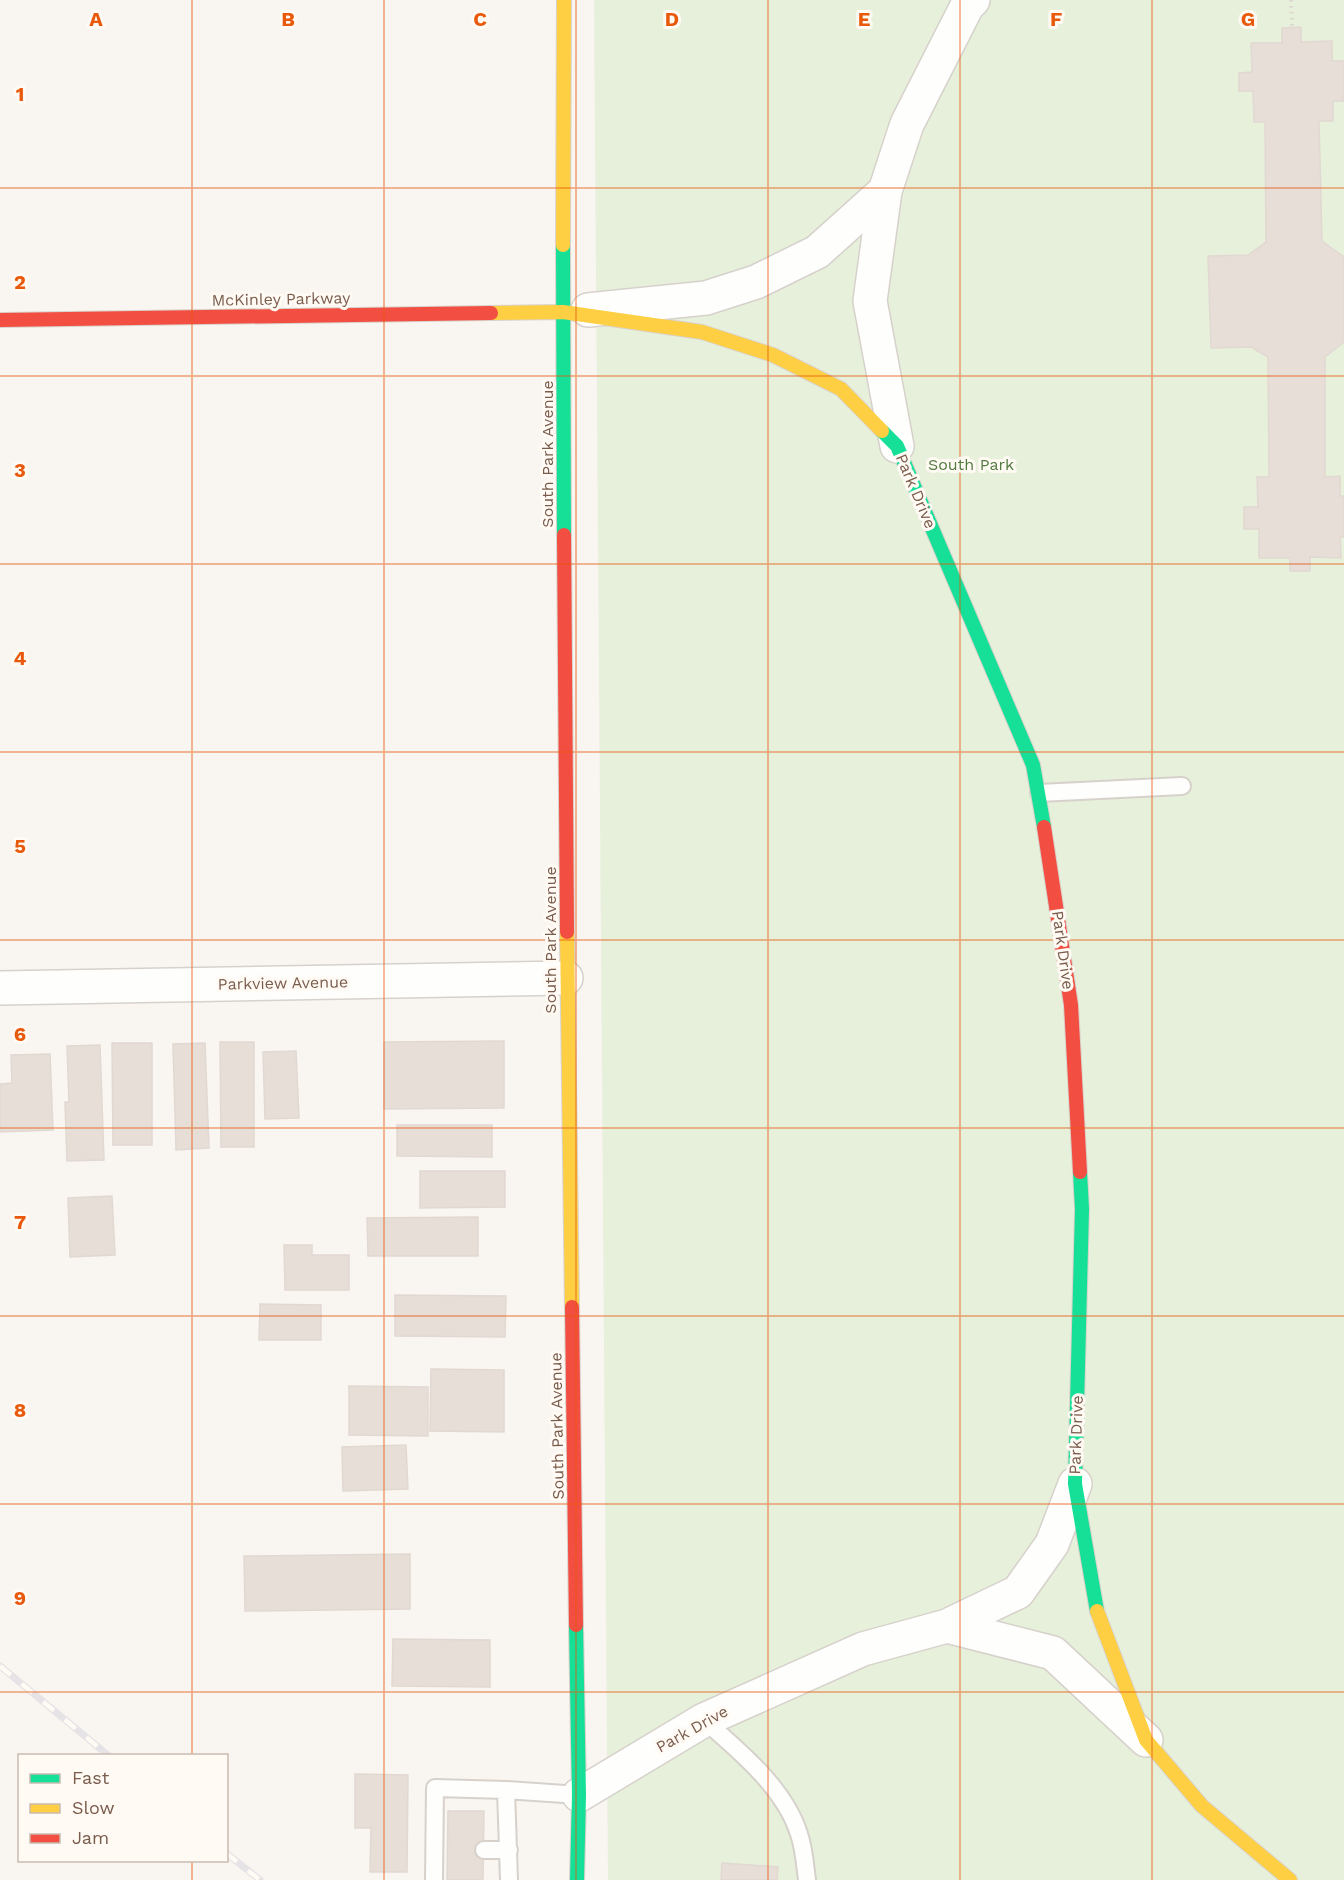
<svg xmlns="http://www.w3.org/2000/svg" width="1344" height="1880" font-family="'Work Sans',sans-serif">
  <rect width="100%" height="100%" fill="#f9f5f0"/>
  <path fill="#e7f0db" d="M594,0H1344V1880H608Z"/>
  <path fill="#e6ded7" stroke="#e2d8d2" stroke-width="1.5" d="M1301,27V42L1332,41V61H1344V101H1333V121H1319L1322,241L1344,257V342L1325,357V477L1340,476V496H1344V537H1340L1341,558L1310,557V571H1290V558H1259V529H1244V507H1258L1257,477H1269L1268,357L1251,347L1211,348L1208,256L1248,255L1266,242L1265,122H1254L1253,91H1239V73L1252,72L1251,43H1282V28Z
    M504,1041V1108L384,1109V1042Z
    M220,1042H254V1147H221Z
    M112,1043H152V1145H113Z
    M205,1043L209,1148L176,1150L173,1044Z
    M100,1045L104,1160L67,1161L65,1102H69L67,1046Z
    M296,1051L299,1118L265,1119L263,1052Z
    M50,1054L53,1130L0,1132V1084L12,1083L11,1055Z
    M397,1125H492V1157L397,1156Z
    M420,1171H505V1207L420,1208Z
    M112,1196L115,1255L70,1257L68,1198Z
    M478,1217V1256H368L367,1218Z
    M284,1245H312V1255H349V1290H285Z
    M395,1295L506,1296L505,1337L395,1336Z
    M260,1304L321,1305V1340H259Z
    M431,1369L504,1370V1432L430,1431Z
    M349,1386L428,1387V1436L349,1435Z
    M406,1445L408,1489L343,1491L342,1447Z
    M410,1554V1609L245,1611L244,1556Z
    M393,1639L490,1640V1687L392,1686Z
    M355,1774L408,1775L407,1872H370L371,1828H355Z
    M448,1811H484L483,1880H447Z
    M722,1863L778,1867L777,1880H721Z"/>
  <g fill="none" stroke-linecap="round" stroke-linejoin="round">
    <defs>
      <path id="lane" d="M1039,793L1182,786
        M704,1720C738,1750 785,1788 799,1834C804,1848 805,1865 807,1880
        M506,1790L509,1880
        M484,1850H509
        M434,1880L435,1788L506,1790L579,1795"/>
      <path id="street" d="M885,191L870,301L897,446
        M588,310L706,298L756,282L817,252L885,191L907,124L967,6L973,0
        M0,988L566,978
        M947,1626L1053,1653L1146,1740
        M579,1795L704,1720L863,1649L947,1626L1018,1592L1052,1544L1075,1484"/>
      <path id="fast" d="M563,245L564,535
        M882,431L897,446L1033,765L1044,827
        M1080,1172L1082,1209L1075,1484L1097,1611
        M576,1625L579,1795L577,1880"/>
      <path id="slow" d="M563,245L564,0
        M491,313L563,312L702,332L773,355L841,389L882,431
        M567,932L572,1307
        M1097,1611L1146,1740L1202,1806L1290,1880"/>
      <path id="jam" d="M0,320L491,313
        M564,535L567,932
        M1044,827L1071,1005L1080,1172
        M572,1307L576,1625"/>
    </defs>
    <use href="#lane" stroke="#d7d1cb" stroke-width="20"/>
    <use href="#street" stroke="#d7d1cb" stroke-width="36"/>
    <use href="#fast" stroke="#d9d2cb" stroke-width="16"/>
    <use href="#slow" stroke="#d9d2cb" stroke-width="16"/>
    <use href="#jam" stroke="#d9d2cb" stroke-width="16"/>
    <path stroke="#dcd5d0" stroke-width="4" stroke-dasharray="1.5 4.5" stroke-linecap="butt" d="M1291,0L1292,27"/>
    <use href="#lane" stroke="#fefefd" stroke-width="16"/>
    <use href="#street" stroke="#fefefd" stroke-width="33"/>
    <use href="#fast" stroke="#16e098" stroke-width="14"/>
    <use href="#slow" stroke="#ffcf43" stroke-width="14"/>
    <use href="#jam" stroke="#f24e42" stroke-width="14"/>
    <defs>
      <path id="rail" d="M0,1666L109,1756
        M226,1853L260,1880"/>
    </defs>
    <use href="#rail" stroke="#e6e3e7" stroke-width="7"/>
    <use href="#rail" stroke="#fffaf3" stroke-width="4.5" stroke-dasharray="14" stroke-linecap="butt"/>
  </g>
  <path fill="none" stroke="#e8590c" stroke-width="1.5" stroke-opacity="0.55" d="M192,0V1756M384,0V1880M576,0V1880M768,0V1880M960,0V1880M1152,0V1880M0,188H1344M0,376H1344M0,564H1344M0,752H1344M0,940H1344M0,1128H1344M0,1316H1344M0,1504H1344M0,1692H1344M192,1860V1880"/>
  <g text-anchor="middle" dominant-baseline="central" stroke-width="6" stroke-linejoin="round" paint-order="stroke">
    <g font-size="16" fill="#7a5c4d" stroke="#fffaf3">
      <text transform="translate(281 299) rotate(-1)">McKinley Parkway</text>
      <text transform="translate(547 454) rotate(-90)">South Park Avenue</text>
      <text transform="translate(916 491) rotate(67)">Park Drive</text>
      <text transform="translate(550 940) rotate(-90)">South Park Avenue</text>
      <text transform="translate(1063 950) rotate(82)">Park Drive</text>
      <text transform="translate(283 983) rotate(-1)">Parkview Avenue</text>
      <text transform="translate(557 1426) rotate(-91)">South Park Avenue</text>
      <text transform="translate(1076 1435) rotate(-88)">Park Drive</text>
      <text transform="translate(692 1729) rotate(-29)">Park Drive</text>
    </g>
    <g font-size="16" fill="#537a41" stroke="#fffaf3">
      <text x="971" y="464">South Park</text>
    </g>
  </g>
  <g font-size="20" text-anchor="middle" font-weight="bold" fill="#e8590c" stroke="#fffaf3" stroke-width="6" stroke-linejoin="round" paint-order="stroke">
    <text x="96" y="26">A</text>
    <text x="288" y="26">B</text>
    <text x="480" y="26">C</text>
    <text x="672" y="26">D</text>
    <text x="864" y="26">E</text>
    <text x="1056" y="26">F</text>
    <text x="1248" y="26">G</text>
    <text x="20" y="101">1</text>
    <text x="20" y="289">2</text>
    <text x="20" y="477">3</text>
    <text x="20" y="665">4</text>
    <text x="20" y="853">5</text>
    <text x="20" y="1041">6</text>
    <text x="20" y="1229">7</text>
    <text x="20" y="1417">8</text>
    <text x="20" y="1605">9</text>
  </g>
  <rect x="18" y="1754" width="210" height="108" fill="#fffaf3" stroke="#cabbb1" stroke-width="1.5"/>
  <rect x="30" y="1774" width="30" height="9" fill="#16e098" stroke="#cabbb1" stroke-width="1.5"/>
  <text x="72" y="1784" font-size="18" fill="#7a5c4d">Fast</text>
  <rect x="30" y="1804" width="30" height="9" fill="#ffcf43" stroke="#cabbb1" stroke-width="1.5"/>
  <text x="72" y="1814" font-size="18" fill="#7a5c4d">Slow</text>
  <rect x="30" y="1834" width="30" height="9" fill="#f24e42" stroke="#cabbb1" stroke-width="1.5"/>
  <text x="72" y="1844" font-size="18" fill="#7a5c4d">Jam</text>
</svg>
